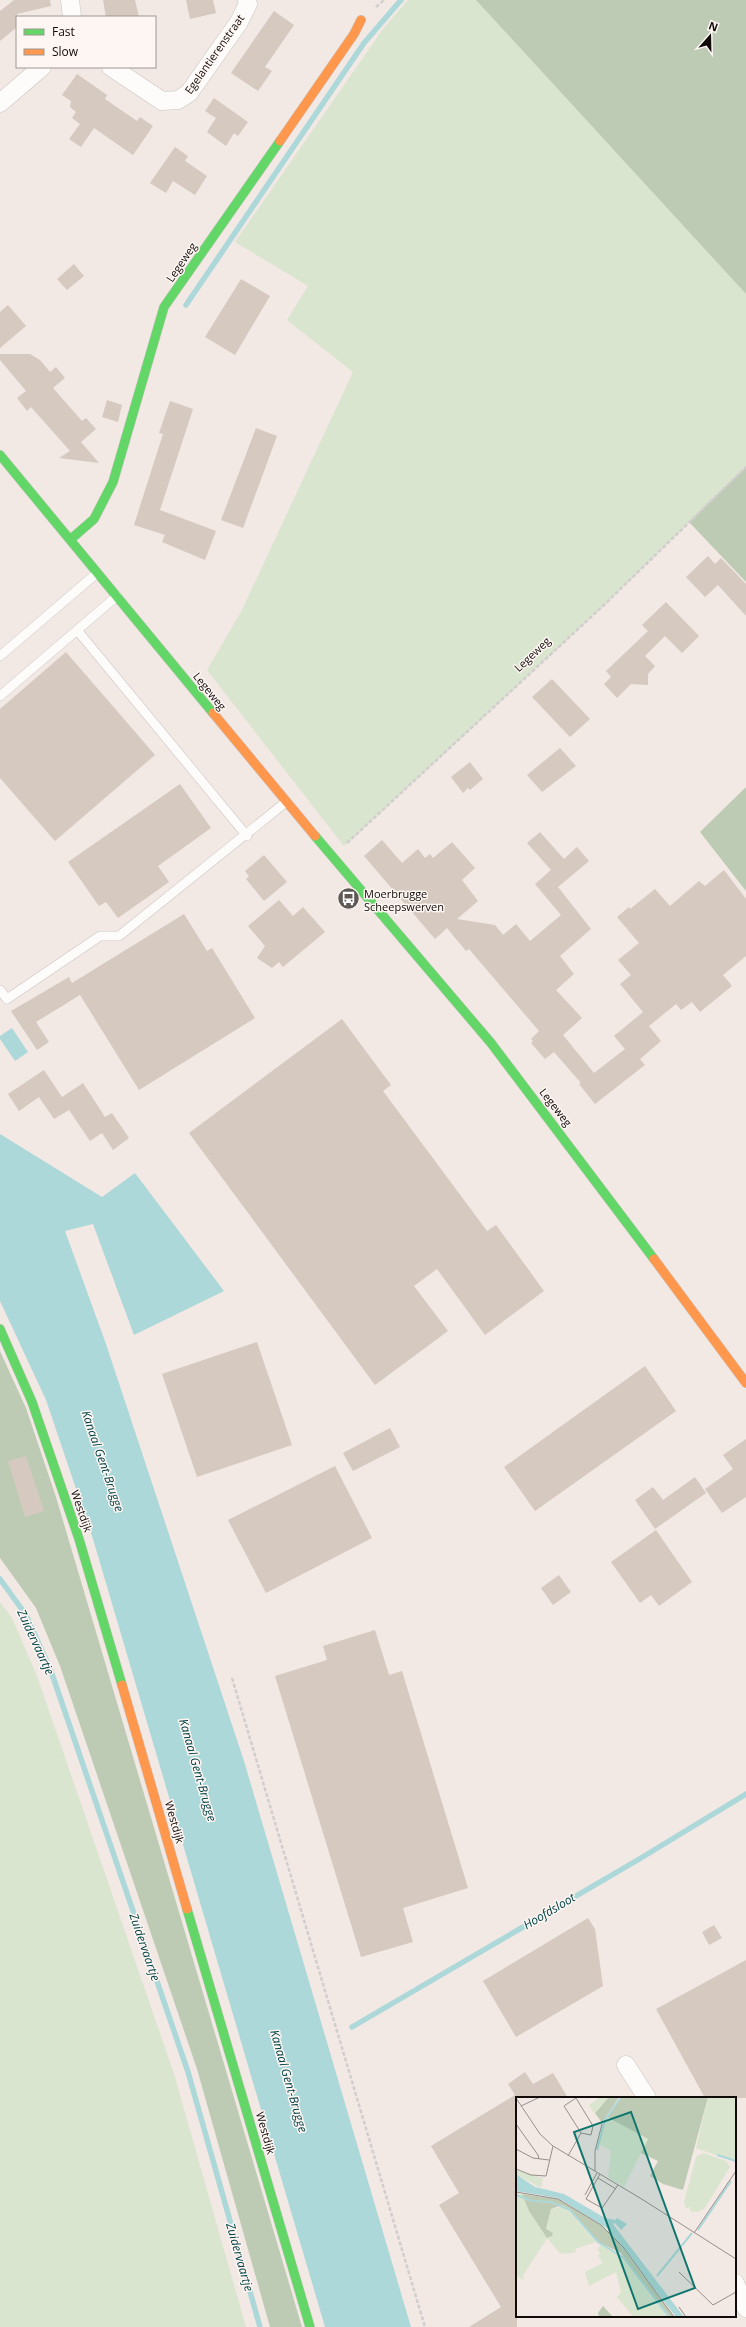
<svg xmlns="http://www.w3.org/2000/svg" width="746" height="2327" font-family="'Open Sans',sans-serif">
  <rect width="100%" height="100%" fill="#f2e8e4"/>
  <path fill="#d9e5cf" d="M408,0H476L746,294V467L604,605L344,846L207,670L241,612L353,372L287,320L308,286L235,242L383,29Z
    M0,1602L12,1618L37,1676L174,2074L246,2327H0Z"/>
  <path fill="#becbb4" d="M476,0H746V294Z
    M746,467V582L689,522Z
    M746,787V891L700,832Z
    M0,1351L26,1408L56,1497L302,2327H270L197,2069L60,1666L36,1608L0,1558Z"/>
  <path fill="#add8d9" d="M12,1028L28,1052L15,1061L0,1039V1036Z
    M0,1134L102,1197L135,1173L224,1291L134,1335L93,1224L65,1231L106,1344L244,1761L411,2327H325L93,1539L46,1400L0,1301Z"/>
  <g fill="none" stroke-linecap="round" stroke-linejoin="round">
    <path stroke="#add8d9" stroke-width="5.5" d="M186,305L364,43L401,0
      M0,1579L26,1615L51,1671L188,2072L260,2327
      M352,2027L641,1858L746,1794"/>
  </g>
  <path fill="#d5c9c0" d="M14,0H50L51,6L17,14V27L0,41V11Z
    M103,0H135L139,17H106Z
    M186,0H213L216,13L190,19Z
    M274,11L294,25L265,67L272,71L258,91L231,73Z
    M77,74L107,95L105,99L137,121L140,117L153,126L133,155L94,128L81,147L69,139L80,124L72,118L76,112L70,107L71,101L62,95Z
    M214,98L248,122L238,136L234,133L226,146L207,132L216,118L205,111Z
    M175,147L188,156L185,161L207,176L195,195L173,181L166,193L150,183Z
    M74,264L84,276L67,290L57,279Z
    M241,279L270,296L235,355L205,337Z
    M8,305L26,326L0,348V312Z
    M0,354H30L40,360L50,372L56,367L65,378L53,388L82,421L86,418L96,429L81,442L99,463L59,458L70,451L31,407L27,411L17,398L26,391L0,360Z
    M107,400L122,405L118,422L102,417Z
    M170,401L193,409L160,510L216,531L205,560L162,542L165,535L134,525L163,434L159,433Z
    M256,428L277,436L243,528L221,520Z
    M708,556L715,564L721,558L746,584V616L718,585L705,597L686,577Z
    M666,602L699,636L682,653L665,636L645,656L655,666L648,674V685L631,684L617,698L604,684L611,677L606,671L648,631L642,625Z
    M66,652L155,755L55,841L0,778V709Z
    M552,679L590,719L570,737L532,697Z
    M560,748L576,766L542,792L527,775Z
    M470,762L483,779L470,790L468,788L463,793L451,777Z
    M180,784L211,828L158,866L169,882L118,918L106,902L99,906L68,862Z
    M540,832L564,859L577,847L589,861L558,887L591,929L560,956L574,974L556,990L582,1018L563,1035L594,1073L625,1049L614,1036L643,1012L620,984L631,975L618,960L639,943L617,917L629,907L630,909L655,889L670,906L699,881L705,886L724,870L746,899V956L723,975L732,986L700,1012L692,1002L681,1010L676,1004L649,1026L661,1041L640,1059L645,1065L595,1104L579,1084L581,1083L554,1052L545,1059L531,1043L533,1041L531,1039L539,1031L469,949L466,951L447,928L435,939L364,856L382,840L402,863L418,849L425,858L430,854L433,858L452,842L475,868L462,880L478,901L457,919L495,925L503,935L516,924L530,941L561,915L535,884L551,870L527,843Z
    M264,855L287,882L264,901L246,879L249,876L245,871Z
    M279,900L293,916L303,907L325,932L283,967L279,962L272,968L257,958L265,946L248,926Z
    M184,914L207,951L212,948L255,1018L139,1090L80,995L36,1022L49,1042L37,1050L11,1011L69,977L72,983Z
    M342,1019L391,1085L383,1091L487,1231L496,1225L544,1291L485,1335L437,1269L414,1286L448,1331L375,1385L189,1133Z
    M44,1070L62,1097L83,1083L105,1117L112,1113L129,1138L113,1150L102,1133L90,1141L69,1110L54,1119L39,1097L19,1111L8,1094Z
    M257,1342L292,1445L197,1477L162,1374Z
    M645,1366L676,1411L535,1511L504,1467Z
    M390,1428L400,1447L353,1471L343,1453Z
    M746,1439V1497L722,1513L705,1489L733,1469L723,1455Z
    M26,1456L44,1511L25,1517L8,1461Z
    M335,1466L372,1538L266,1593L228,1520Z
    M695,1477L706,1493L655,1529L635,1500L653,1487L663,1500Z
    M656,1530L692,1582L659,1606L651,1595L640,1603L611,1562Z
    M559,1575L571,1592L553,1605L541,1588Z
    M375,1630L389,1675L402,1671L468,1888L403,1908L413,1942L361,1957L275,1676L327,1660L323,1646Z
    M588,1918L595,1929L603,1986L516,2037L483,1981Z
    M714,1925L722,1938L709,1945L702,1932Z
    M746,1960V2098H705L656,2009Z
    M525,2072L533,2084L553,2073L568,2098H517V2327H469L501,2307L439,2205L459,2193L431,2146L515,2095L508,2084Z"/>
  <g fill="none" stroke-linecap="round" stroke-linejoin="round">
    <defs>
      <path id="lane" d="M77,630L247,836
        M0,656L97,573
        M0,696L117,596
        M0,990L7,999L100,936H119L286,802"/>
      <path id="street" d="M70,0L72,17
        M111,67L162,101L178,100L189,93L239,22L248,4L247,0
        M0,103L42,67
        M626,2065L647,2098
        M735,2283L746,2308"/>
      <path id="fast" d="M0,455L213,713
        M71,539L94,519L113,482L164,307L280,141
        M315,836L491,1043L654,1259
        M0,1329L32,1402L79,1539L122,1685
        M187,1909L310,2327"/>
      <path id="slow" d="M280,141L354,34L361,20
        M213,713L315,836
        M654,1259L746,1383
        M122,1685L187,1909"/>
    </defs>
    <use href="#lane" stroke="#cbc4c1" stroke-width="10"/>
    <use href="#street" stroke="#cbc4c1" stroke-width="19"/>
    <use href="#fast" stroke="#cbc4c1" stroke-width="10"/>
    <use href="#slow" stroke="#cbc4c1" stroke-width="10"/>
    <path stroke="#d1cecd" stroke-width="2.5" stroke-dasharray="4 2" stroke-linecap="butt" d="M376,7L384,0
      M347,843L604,605L746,467
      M232,1678L425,2327"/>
    <use href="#lane" stroke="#fdfcfb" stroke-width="9"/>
    <use href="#street" stroke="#fdfcfb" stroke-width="18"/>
    <use href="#fast" stroke="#63d668" stroke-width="9"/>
    <use href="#slow" stroke="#ff974d" stroke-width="9"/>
  </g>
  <defs>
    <symbol id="bus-disc" viewBox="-11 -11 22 22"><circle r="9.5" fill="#5f5855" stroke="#fdf6f3"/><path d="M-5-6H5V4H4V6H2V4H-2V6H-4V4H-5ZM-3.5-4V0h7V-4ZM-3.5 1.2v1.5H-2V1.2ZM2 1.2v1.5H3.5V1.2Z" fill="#fff"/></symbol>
  </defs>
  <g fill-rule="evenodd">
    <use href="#bus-disc" x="336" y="886" width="25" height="25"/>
  </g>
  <g text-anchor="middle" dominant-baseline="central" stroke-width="3" stroke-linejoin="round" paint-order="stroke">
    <g font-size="11" fill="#100a08" stroke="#fdf6f3">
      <text transform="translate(214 54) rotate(-55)">Egelantierenstraat</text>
      <text transform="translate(181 262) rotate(-56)">Legeweg</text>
      <text transform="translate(532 654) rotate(-43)">Legeweg</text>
      <text transform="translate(210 691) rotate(51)">Legeweg</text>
      <text transform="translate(556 1107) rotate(52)">Legeweg</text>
      <text transform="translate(82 1511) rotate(71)">Westdijk</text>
      <text transform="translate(175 1822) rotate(74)">Westdijk</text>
      <text transform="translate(266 2133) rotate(74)">Westdijk</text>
    </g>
    <g font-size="11" fill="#100a08" stroke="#fdf6f3" text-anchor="start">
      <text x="364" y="893">Moerbrugge<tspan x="364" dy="13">Scheepswerven</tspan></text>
    </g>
    <g font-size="12" font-style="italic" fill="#014144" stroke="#fdf6f3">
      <text transform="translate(103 1461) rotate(71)">Kanaal Gent-Brugge</text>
      <text transform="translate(36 1642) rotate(65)">Zuidervaartje</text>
      <text transform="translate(198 1770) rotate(74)">Kanaal Gent-Brugge</text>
      <text transform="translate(549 1911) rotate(-31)">Hoofdsloot</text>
      <text transform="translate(145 1947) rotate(71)">Zuidervaartje</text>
      <text transform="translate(289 2081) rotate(74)">Kanaal Gent-Brugge</text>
      <text transform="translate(240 2257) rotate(74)">Zuidervaartje</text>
    </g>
  </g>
  <g transform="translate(516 2097)">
    <rect width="220" height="220" fill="#f2e8e4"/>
    <path d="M85,0H93L78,16L73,8ZM192,0H220V65L180,51ZM91,20L132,42L108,90L92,80L95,54L83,47ZM187,56L210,64L214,70L188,112L181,115L174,114V109L170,112L168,105L180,60ZM0,73L27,81L25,91L0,77ZM0,96L6,97L13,114L31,141L36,139L37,136L30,133L35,112L46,110L53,114L80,145L59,152L60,155L48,157L44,156L31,141L8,177L7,183L0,177ZM85,148L107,161L152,220H114L116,218L101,200L105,195L100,175L73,189L69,175L87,166L82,159L84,156L81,152Z" fill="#d9e5cf"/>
    <path d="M93,0H103L86,26L79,16ZM106,0H192L167,93L147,87L134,79L142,64L125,56L132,42L91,20ZM6,97L42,102L85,128L99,141L158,220H154L105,156L82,145L55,113L46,108L35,112L30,132L37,136L36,139L31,141L13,114ZM87,209L97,220H83L82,216Z" fill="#becbb4"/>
    <path d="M0,77L19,90L48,97L89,121L99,123L101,121L111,127L105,133L99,126L97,127L168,220H160L92,132L42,101L0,94Z" fill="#add8d9"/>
    <path fill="none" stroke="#add8d9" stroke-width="2" d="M81,53L89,23L105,0M201,58L220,64M0,98L16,104L35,105L54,113L82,145L108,161L153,220M182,133L215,84M141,179L176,136"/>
    <path fill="none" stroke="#988f8c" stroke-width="1" d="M0,1L24,37L37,49L124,101L220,162M5,9L24,0M0,27L22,58L23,62M0,52L17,61L33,63M52,59L65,36L48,9L60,1L77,29L75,38L65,36M0,72L15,78L30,79L37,49M79,74V54L86,27M84,77L70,102L86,111L102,88M82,81L100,92M0,95L42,102L85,128L107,150L158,220M69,98L81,76M178,136L220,74M163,175L197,208L220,195M163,210L170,220"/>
    <path fill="#0f766e" fill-opacity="0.15" stroke="#0f766e" stroke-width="2" d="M115,15L179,191L122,212L58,35Z"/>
    <rect width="220" height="220" fill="none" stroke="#100a08" stroke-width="2"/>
  </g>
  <rect x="16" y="16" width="140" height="52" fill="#fdf6f3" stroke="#9e9895"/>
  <rect x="24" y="29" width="20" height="6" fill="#63d668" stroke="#9e9895"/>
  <text x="52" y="36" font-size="12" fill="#100a08">Fast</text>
  <rect x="24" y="49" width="20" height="6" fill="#ff974d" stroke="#9e9895"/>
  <text x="52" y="56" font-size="12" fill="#100a08">Slow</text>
  <g transform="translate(710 36) rotate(20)" stroke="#fdf6f3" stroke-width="3" paint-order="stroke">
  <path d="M0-3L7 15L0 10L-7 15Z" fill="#100a08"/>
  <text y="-6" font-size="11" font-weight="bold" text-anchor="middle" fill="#100a08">N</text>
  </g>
</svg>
